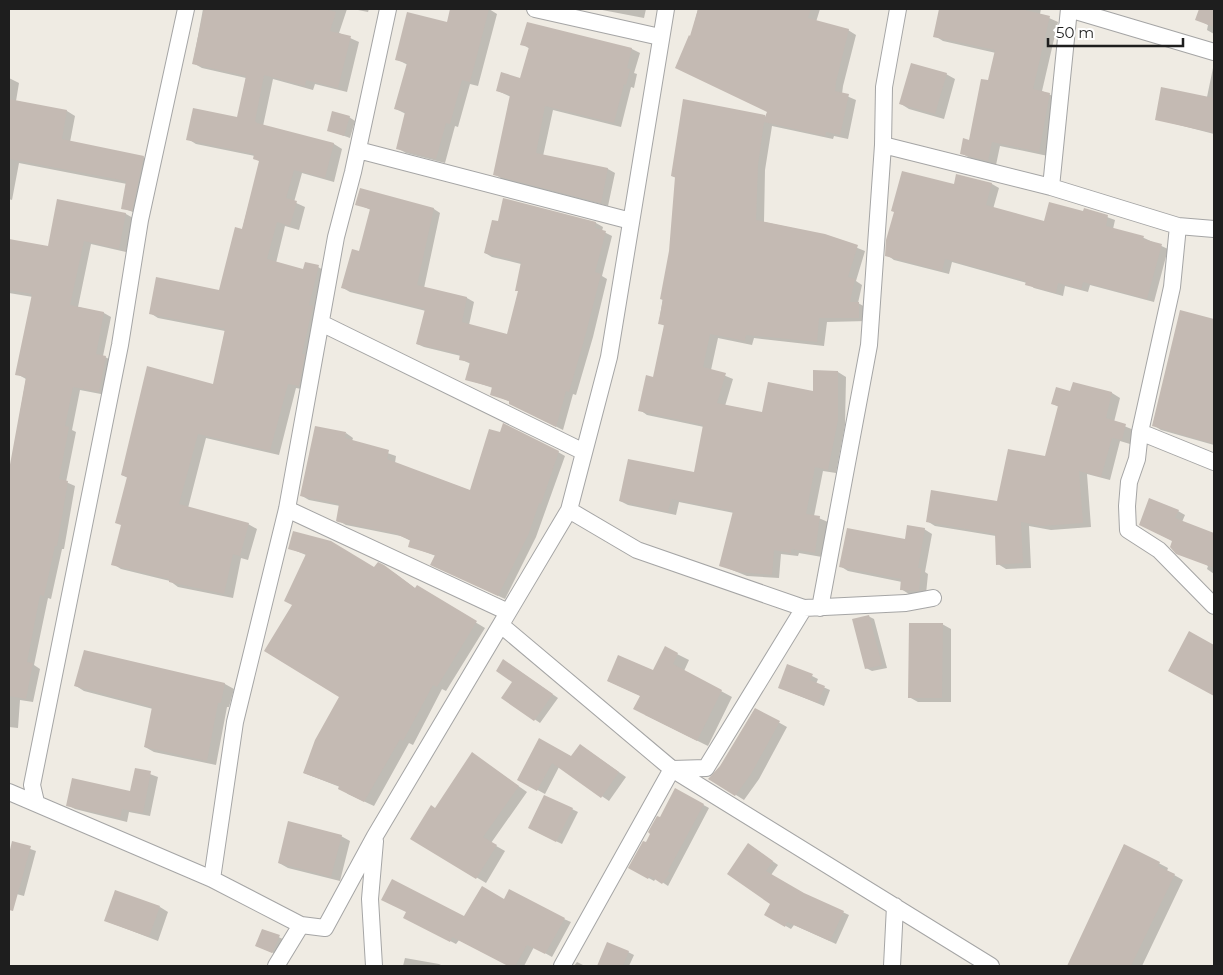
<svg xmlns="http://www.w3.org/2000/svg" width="1223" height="975" font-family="Montserrat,sans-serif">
  <rect width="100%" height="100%" fill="#efebe3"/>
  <path fill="#0003" d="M203,9H347L339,33L359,42L347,92L315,84L313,90L273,79L263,126L334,144L342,149L334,182L302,173L294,202L305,207L299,230L285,226L276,263L304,270L318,267L327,272L307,390L296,388L279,455L206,438L188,508L248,524L257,529L248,560L241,558L233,598L178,587L170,581L121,569L113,564L122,526L128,478L122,475L214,386L225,331L158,318L150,313L220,291L242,230L260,162L255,156L196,144L188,139L238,119L246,78L202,68L193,63Z
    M353,9H369L368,12Z
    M452,9H489L497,14L478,86L470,84L458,127L455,126L445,163L406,153L397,148L406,114L396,109L408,65L396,59L448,24Z
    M597,9H646L644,18Z
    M698,9H820L816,22L848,30L856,35L843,86L842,94L856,100L848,139L834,136L833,139L772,126L765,170L764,222L825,235L865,251L856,281L862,285L858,303L867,308V321L827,322L824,346L754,338L752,345L718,338L711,370L733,379L725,406L763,413L814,392L815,372H838L846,377L845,425L836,473L823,471L814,516L828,522L822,557L799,553L798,556L781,554L779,578L747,576L720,565L734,513L679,502L676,515L628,505L620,501L695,474L704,427L647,415L640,410L654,378L665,326L659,323L670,251L676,178L672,176L766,117L768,112L691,37Z
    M941,9H1041L1040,14L1058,22L1042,91L1059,99L1048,156L1000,146L996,165L970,158L961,153L970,141L989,82L996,53L943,41L935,36Z
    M1201,9H1214V34L1207,30L1208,25L1197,19Z
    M528,23L632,49L640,53L634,73L637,74L634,88L631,87L621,127L553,110L543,156L608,169L615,173L608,206L502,179L495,174L511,97L498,91L521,79L530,49L522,44Z
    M1214,63V134L1156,119L1207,97Z
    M946,74L955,79L944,119L909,109L901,104Z
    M9,78L19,83L16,101L67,111L75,116L70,142L143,157L151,161L140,215L123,208L127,184L19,163L12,200L9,199Z
    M349,117L355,121L350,138L328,130Z
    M957,175L992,184L999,188L993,209L1045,222L1084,212L1085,209L1115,220L1113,229L1144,238L1168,249L1154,302L1090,285L1088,292L1065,286L1063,296L1034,288L1027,283L952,262L949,274L894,260L887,255L955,186Z
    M58,200L126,214L133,218L126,252L91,244L78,307L104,313L111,317L103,356L113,361L106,395L80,390L72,430L76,432L66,482L75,486L64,549H62L51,599L48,598L34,665L40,669L33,702L20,700L18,728L9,727V476L26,379L17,374L33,297L9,293V240L49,247Z
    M504,200L596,223L603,227L602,231L612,236L602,276L607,279L593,337L576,395L573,394L563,430L517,407L515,404L492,394L493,388L466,379L471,364L460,359L461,356L424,347L417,344L426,311L350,292L343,288L360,252L371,210L357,204L434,209L440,213L424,288L467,298L474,302L469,325L508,335L519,291L521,264L492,257L485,253L499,223Z
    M1181,311L1214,320V445L1161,430L1153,425Z
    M1074,384L1112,393L1120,398L1114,422L1134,430L1130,444L1120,441L1110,480L1087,474L1091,527L1051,530L1029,526L1031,568L1006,569L998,564L996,536L935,526L927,521L998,502L1046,458L1059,407L1053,404L1071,392Z
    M346,433L353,438L352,441L396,456L395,463L471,491L558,452L565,456L536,537L505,599L439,568L436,556L409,546L411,541L401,536L346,525L337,520L340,506L309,500L302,496Z
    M1178,511L1185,515L1182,522L1214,535V574L1207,569L1208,566L1173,541L1147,528Z
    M924,529L932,534L925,572L928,574L926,594H909L901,589L902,582L848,571L840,566L906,541Z
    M289,548L393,572L416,589L417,587L485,628L446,691L442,689L413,745L409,743L374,806L348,794L340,787L304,773L341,696L294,605L306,555Z
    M868,616L874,619L887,668L872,671L866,668Z
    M942,624L951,629V702H918L909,697Z
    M665,648L689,660L684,671L732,697L708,746L645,715L641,696L608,681L653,672Z
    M509,664L558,698L540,723L503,697L514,682Z
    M787,666L812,676L818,679L816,684L830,690L824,706L785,690Z
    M225,684L234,689L229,707H227L216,765L154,752L145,747L153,709L84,691L76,686Z
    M755,709L787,727L759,779L744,800L736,795L721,767Z
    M540,740L572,757L580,745L626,777L609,801L559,767L545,794L519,780Z
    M480,759L527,792L491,843L505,851L486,883L412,839Z
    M136,769L158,777L150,816L129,812L127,822L75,809L67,805L131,792Z
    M676,790L709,808L668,886L656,878L654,881L630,867L647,843Z
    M572,809L578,812L562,844L535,831Z
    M341,836L350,841L340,881L288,868L279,863Z
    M13,843L36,851L24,896L9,892V858Z
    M1124,845L1168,868L1167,871L1183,880L1142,966H1069Z
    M754,848L778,865L771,875L804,894L849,915L836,944L794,925L791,929L765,914L772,903Z
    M160,907L168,912L158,941L106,921Z
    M465,918L564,919L571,922L552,957L534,947L524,966H510L459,940L456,944L411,921Z
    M263,930L285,940L278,955L257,946Z
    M628,952L634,955L629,966H615L607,963Z
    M405,958L439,964L443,966H403Z
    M577,962L585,966H574Z"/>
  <path fill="#c4bab3" d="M204,9H325L336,12L330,31L351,36L338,88L306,80L305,86L264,75L255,121L257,123L334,143L325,178L294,170L286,198L297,201L290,226L277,222L267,259L303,269L305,262L319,265L309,305L313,306L302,354H305L299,386L288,384L270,451L198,434L179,504L249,523L240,556L233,554L224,594L169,582V579L111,565L121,525L115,523L127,477L121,475L147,366L213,384L225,329L149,314L156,277L219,290L235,227L242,229L259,161L253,159L254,154L186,140L193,108L237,117L246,76L192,64Z
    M450,9H489L470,82L462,80L450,124L446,123L436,159L396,149L405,112L394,109L407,63L395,60L407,12L447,22Z
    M698,9H811L808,18L849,29L836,82L835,91L849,94L840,135L826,132L825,136L764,122L758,165L756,220L825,234L858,245L848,277L855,279L850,302H859V318H819L817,342L746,335L745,341L710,334L703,367L726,373L717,403L762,412L768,382L813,391V370L838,371V420L828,470L815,467L806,514L820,516L815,553L791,549V553L774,550L772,575L738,572L719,566L733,511L671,499L668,512L619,501L628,459L694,472L703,425L638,411L646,375L653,377L664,325L658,324L663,300L660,299L669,251L675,177L671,176L683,99L765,115V117L767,112L675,68L689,35L690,36Z
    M939,9H1021L1050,16L1033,89L1050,93L1039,152L992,142L988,161L960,154L963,138L969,140L981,79L988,80L995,50L933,37Z
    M1199,9H1214V27L1195,20Z
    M527,22L632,48L627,68L630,69L626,85L624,84L614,123L545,106L536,153L608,168L601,203L493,175L510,95L496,91L501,72L520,78L529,47L520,45Z
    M911,63L947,73L935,114L899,104Z
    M1161,87L1214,98V133L1155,120Z
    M9,99L67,110L62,139L144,156L132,211L121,209L126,181L9,159Z
    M332,111L350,116L344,136L327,131Z
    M902,171L954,184L956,174L992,183L986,205L1044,221L1049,202L1083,211L1084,208L1108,215L1106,226L1144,236L1143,239L1162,244L1147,299L1083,282L1081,289L1058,283L1056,293L1025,285L1026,281L945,259L942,271L885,256L886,240L894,212L891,211Z
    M360,188L434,208L417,285L467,297L462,322L507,334L518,291H515L521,262L484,253L492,220L498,221L503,198L596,222L595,228L606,231L595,272L601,274L586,333L569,392L566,391L556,427L509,404V401L490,395L492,387L465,380L470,362L459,360L460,354L416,344L425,309L341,288L352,249L359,251L370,209L355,205Z
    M57,199L126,213L119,249L84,241L70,305L104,312L96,354L106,356L99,392L73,387L65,426L69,427L59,479L68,481L57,546H55L44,596L40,595L27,662L33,663L26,699L9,696V470L26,377L15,375L32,294L9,290V239L48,246Z
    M1180,310L1214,319V444L1152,426Z
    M1073,382L1112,392L1106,418L1126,424L1122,440L1112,438L1101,477L1079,471L1083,523L1042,526L1021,522L1023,563L996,565L995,534L926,522L931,490L997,501L1008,449L1045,456L1058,406L1051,404L1056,387L1070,391Z
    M503,423L559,451L541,504L539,503L529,533L498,596L430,565L435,555L408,547L410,540L398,535L399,534L338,522L336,521L339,504L300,496L315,426L346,432L345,438L389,450L387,459L470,490L489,429L500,432Z
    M1149,498L1179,510L1175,518L1214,533V568L1176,554L1170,547L1172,541L1139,525Z
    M907,525L925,528L918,568H921L919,591L900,590L901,579L839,567L847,528L905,539Z
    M293,531L331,541L374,567L378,562L384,565L415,588L417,585L477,621L437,687L433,685L403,741L400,739L364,802L338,789L339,786L303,773L315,740L339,697L264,651L292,605L284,601L306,554L288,549Z
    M869,615L882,665L865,669L852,619Z
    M909,623H943L942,698H908Z
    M1189,631L1214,645V696L1168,671Z
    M665,646L678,653L673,664L722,690L697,741L633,709L640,696L607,681L618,655L653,670Z
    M84,650L225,683L221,703H218L207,761L144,747L152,707L74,686Z
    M503,659L553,694L534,721L501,698L512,682L496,671Z
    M787,664L813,674L810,680L825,686L818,703L778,688Z
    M755,708L780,721L751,774L735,796L708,779L720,766Z
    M539,738L571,756L580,744L619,772L601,798L552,763L537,791L517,780Z
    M472,752L519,786L483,837L497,845L476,879L410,839L431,805L435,808Z
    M135,768L151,771L143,813L122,809L120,818L66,806L72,778L130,791Z
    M675,788L704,804L668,871L670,873L662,884L650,876L648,879L628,868L643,841L646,842L650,834L648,832L657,816L660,817Z
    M544,795L573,808L556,842L528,828Z
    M288,821L342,835L331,877L278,863Z
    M12,841L31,846L13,911L9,910V854Z
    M748,843L773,861L766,871L804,893L844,911L830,941L787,922L785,927L764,915L770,904L727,874Z
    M1124,844L1160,862L1158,866L1175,874L1131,966H1067Z
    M392,879L464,916L482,886L504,899L509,889L565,918L545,954L527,945L515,966H508L452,937L450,942L403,918L406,912L381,900Z
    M115,890L160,906L149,937L104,921Z
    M262,929L280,935L272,953L255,946Z
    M607,942L629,951L623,966H597Z"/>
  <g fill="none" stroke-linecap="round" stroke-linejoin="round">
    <defs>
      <path id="street" d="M535,9L660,37
        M1069,9L1214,52
        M883,145L1051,187L1069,9
        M358,150L631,221
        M1051,187L1178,226L1214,229
        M1178,226L1172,287L1140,432L1137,459L1129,482L1127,506L1128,530L1159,550L1214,606
        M321,323L584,452
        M1140,432L1214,462
        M287,509L508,612
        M569,510L637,550L804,608L906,603L933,598
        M820,608L869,345L883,145L884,87L898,9
        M501,625L672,769L991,966
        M9,792L212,879L301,925L325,928L375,836L569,510L609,357L666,9
        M36,802L32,785L120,345L140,220L186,9
        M212,879L235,722L287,509L336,237L353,172L388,9
        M276,966L301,925
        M374,966L370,899L375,841
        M562,966L672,769L706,768L804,608
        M892,966L895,906"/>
    </defs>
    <use href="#street" stroke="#a5a5a5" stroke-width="18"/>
    <use href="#street" stroke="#fff" stroke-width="16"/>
  </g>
  <rect width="1223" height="975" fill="none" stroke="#1e1e1e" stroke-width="20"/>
  <path d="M1048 38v8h135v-8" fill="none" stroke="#1e1e1e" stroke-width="2.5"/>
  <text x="1056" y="38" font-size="15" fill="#1e1e1e" stroke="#ffffff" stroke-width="4" paint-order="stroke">50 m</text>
</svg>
